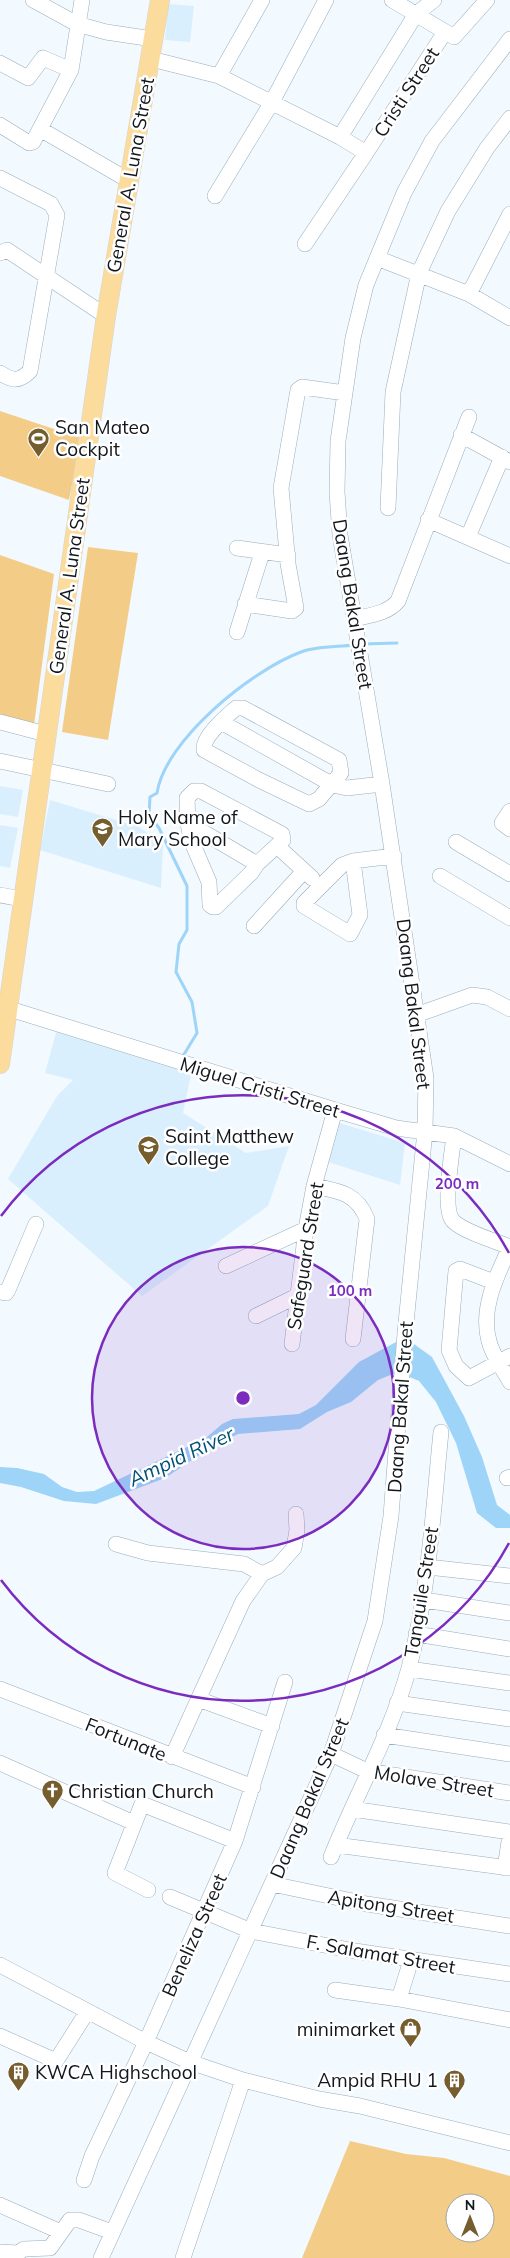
<svg xmlns="http://www.w3.org/2000/svg" width="510" height="2258" font-family="Mulish,sans-serif">
  <rect width="100%" height="100%" fill="#f2f9ff"/>
  <path fill="#daeffd" d="M168,4L194,6L190,42L165,40Z
    M0,786L23,790L18,817L0,814Z
    M50,800L139,827L163,844L161,888L40,850Z
    M0,825L18,828L10,868L0,866Z
    M57,1029L191,1074L183,1113L246,1153L289,1146L268,1206L142,1296L8,1179L57,1096L73,1080L45,1073Z
    M336,1122L405,1143L400,1185L325,1161Z"/>
  <path fill="#f3cd88" fill-rule="evenodd" d="M0,411L81,438L69,500L0,476Z
    M88,547L138,553L108,740L62,732Z
    M0,555L54,574L34,725L0,718Z
    M350,2141L406,2154L444,2158L510,2176V2258H302ZM455,2203H485V2233H455Z"/>
  <path fill="#9fd4f9" d="M396,1342L414,1344L432,1357L464,1416L482,1457L497,1505L510,1515V1528H496L477,1513L456,1443L436,1402L419,1381L398,1372L378,1380L351,1402L327,1412L300,1429L238,1434L210,1448L165,1478L96,1504L64,1501L21,1487L0,1483V1467L17,1468L44,1474L62,1487L77,1492L94,1491L206,1438L222,1424L233,1419L299,1414L316,1405L359,1362Z"/>
  <g fill="none" stroke-linecap="round" stroke-linejoin="round">
    <path stroke="#9fd4f9" stroke-width="3" d="M363,644L397,643
      M183,1056L197,1033L192,1002L176,972L179,944L187,930V886L159,828L149,815L150,797L157,793C165,740 252,670 301,652C316,646 337,647 354,645"/>
    <defs>
      <path id="minor" d="M33,0L77,24L106,32L153,39
        M392,0L454,37L487,0
        M151,59L219,76L340,137L366,153L305,244
        M0,63L28,78L43,58L71,70
        M219,76L262,0
        M0,125L29,143L33,142L71,70L82,0
        M40,129L128,180
        M340,137L416,14L434,0
        M366,153L445,32
        M0,178L51,204L57,215L30,371C19,382 13,381 0,373
        M215,196L272,102L326,0
        M0,253L7,250L106,316
        M377,258L469,294L510,318
        M469,294L510,214
        M461,435L510,462
        M388,508L393,392L419,273L448,211L487,148L510,118
        M428,520L510,556
        M468,537L502,457
        M237,548L288,555
        M245,604L292,611L296,608L288,564L281,488L298,390L302,387L345,393
        M354,619C370,615 387,614 398,601L469,417
        M237,632L262,553
        M236,708H243L339,760L341,773L319,799L309,804L259,780L204,750C202,737 226,717 236,708Z
        M0,722L46,734
        M221,722L333,785L347,788L382,784
        M0,761L108,784
        M194,791H201L282,834L283,840L257,864L188,823L187,798Z
        M510,811L502,823L510,829
        M188,823L191,840L209,882L210,905L213,907H216L251,873L257,864
        M456,842L510,874
        M277,846L312,878
        M353,861L360,915L350,934L304,906V903L342,865L353,861L394,856
        M440,876L510,918
        M0,895L22,899
        M254,926L304,871
        M0,1006L335,1110L396,1128L454,1136L510,1164
        M419,1014L472,995L487,997L510,1009
        M454,1136C452,1154 442,1209 453,1221C464,1232 495,1241 510,1247
        M314,1186C339,1191 357,1193 367,1219L353,1339
        M510,1247C497,1275 480,1309 489,1341C492,1355 503,1369 510,1382
        M226,1266L306,1229
        M494,1282L460,1269L456,1271L449,1350L456,1366L469,1378L510,1356
        M0,1292L6,1293L8,1290L36,1224
        M256,1316L299,1295
        M292,1344L306,1229L314,1186L335,1110
        M507,1478L510,1477
        M116,1544L148,1553L244,1564L262,1574
        M428,1567L510,1576
        M424,1600L510,1613
        M416,1634L510,1649
        M409,1669L510,1683
        M0,1689L253,1787
        M198,1699L272,1726
        M397,1703L510,1719
        M384,1735L510,1754
        M331,1754L367,1771L510,1793
        M172,1757L243,1601L262,1574L277,1567L294,1548L297,1530L296,1514
        M0,1763L134,1823
        M352,1809L510,1832
        M336,1845L510,1868
        M331,1857C356,1794 391,1734 409,1668C429,1591 433,1511 441,1432
        M505,1868L510,1835
        M272,1884L367,1904L510,1926
        M148,1890L115,1873L142,1804L235,1841
        M170,1897L251,1931L355,1951L510,1974
        M0,1965L146,2042L190,2062L243,2080L319,2099L360,2106L510,2143
        M335,1990L399,1999L510,2020
        M399,1999L411,1960
        M0,2036L56,2061L87,2012
        M84,2180L92,2156L146,2042L235,1841L285,1682
        M0,2205L61,2232
        M0,2252L18,2253
        M17,2258L18,2253L24,2249L50,2248L70,2220H79L112,2232
        M101,2258L331,1754L375,1621L391,1516L405,1333L425,1131L426,1078L382,784L340,535L337,492L338,441L353,338L366,285L404,193L432,141L510,39
        M183,2258L243,2080"/>
      <path id="major" d="M0,1064L106,316L160,0"/>
    </defs>
    <use href="#minor" stroke="#9badb9" stroke-width="16"/>
    <use href="#major" stroke="#d4d5d6" stroke-width="20"/>
    <use href="#minor" stroke="#fff" stroke-width="15"/>
    <use href="#major" stroke="#fcdc9c" stroke-width="19"/>
  </g>
  <circle cx="243" cy="1398" r="151" fill="#7b2cbf" fill-opacity=".12"/>
  <g fill="none" stroke="#7b2cbf" stroke-width="2.5">
    <circle cx="243" cy="1398" r="151"/>
    <path d="M509 1543A303 303 0 0 1 1 1580M1 1216A303 303 0 0 1 509 1253"/>
  </g>
  <defs>
    <symbol id="stadium-pin" viewBox="-11 -11 22 30"><path d="M0 17L-7.5 6A9.5 9.5 0 1 1 7.5 6Z" fill="#765d2e" stroke="#fff"/><path d="M0-5a6.5 5 0 1 0 0 10a6.5 5 0 1 0 0-10ZM-3.5-1.8h7v3.6h-7Z" fill="#fff"/></symbol>
    <symbol id="school-pin" viewBox="-11 -11 22 30"><path d="M0 17L-7.5 6A9.5 9.5 0 1 1 7.5 6Z" fill="#765d2e" stroke="#fff"/><path d="M0-5L7-2L0 1L-7-2ZM-4 1L0 2.5L4 1V4Q0 6-4 4Z" fill="#fff"/></symbol>
    <symbol id="university-pin" viewBox="-11 -11 22 30"><path d="M0 17L-7.5 6A9.5 9.5 0 1 1 7.5 6Z" fill="#765d2e" stroke="#fff"/><path d="M0-5L7-2L0 1L-7-2ZM-4 1L0 2.5L4 1V4Q0 6-4 4Z" fill="#fff"/></symbol>
    <symbol id="church-pin" viewBox="-11 -11 22 30"><path d="M0 17L-7.5 6A9.5 9.5 0 1 1 7.5 6Z" fill="#765d2e" stroke="#fff"/><path d="M-1.2-6h2.4v3.5h3.3v2.4h-3.3V6h-2.4V-.1h-3.3v-2.4h3.3Z" fill="#fff"/></symbol>
    <symbol id="shop-pin" viewBox="-11 -11 22 30"><path d="M0 17L-7.5 6A9.5 9.5 0 1 1 7.5 6Z" fill="#765d2e" stroke="#fff"/><path d="M-5-2.5h2.3a2.7 3.5 0 0 1 5.4 0H5L5.5 6h-11ZM-1.5-2.5h3a1.5 2.3 0 0 0-3 0Z" fill="#fff"/></symbol>
    <symbol id="building-pin" viewBox="-11 -11 22 30"><path d="M0 17L-7.5 6A9.5 9.5 0 1 1 7.5 6Z" fill="#765d2e" stroke="#fff"/><path d="M-4-6H4V6H1V3H-1V6H-4ZM-2.5-4.3h1.7v1.8h-1.7ZM.8-4.3h1.7v1.8H.8ZM-2.5-1h1.7V.8h-1.7ZM.8-1h1.7V.8H.8Z" fill="#fff"/></symbol>
  </defs>
  <g fill-rule="evenodd">
    <use href="#stadium-pin" x="26" y="426" width="25" height="34"/>
    <use href="#school-pin" x="90" y="816" width="25" height="34"/>
    <use href="#university-pin" x="136" y="1134" width="25" height="34"/>
    <use href="#church-pin" x="40" y="1778" width="25" height="34"/>
    <use href="#shop-pin" x="398" y="2016" width="25" height="34"/>
    <use href="#building-pin" x="6" y="2060" width="25" height="34"/>
    <use href="#building-pin" x="442" y="2068" width="25" height="34"/>
  </g>
  <g text-anchor="middle" dominant-baseline="central" stroke-width="5" stroke-linejoin="round" paint-order="stroke">
    <g font-size="19" fill="#11171c" stroke="#fff">
      <text transform="translate(406 92) rotate(-57)">Cristi Street</text>
      <text transform="translate(130 175) rotate(-80)">General A. Luna Street</text>
      <text transform="translate(69 576) rotate(-82)">General A. Luna Street</text>
      <text transform="translate(353 604) rotate(81)">Daang Bakal Street</text>
      <text transform="translate(414 1004) rotate(83)">Daang Bakal Street</text>
      <text transform="translate(260 1087) rotate(17)">Miguel Cristi Street</text>
      <text transform="translate(305 1256) rotate(-81)">Safeguard Street</text>
      <text transform="translate(400 1407) rotate(-86)">Daang Bakal Street</text>
      <text transform="translate(421 1592) rotate(-81)">Tanguile Street</text>
      <text transform="translate(126 1739) rotate(22)">Fortunate</text>
      <text transform="translate(434 1781) rotate(9)">Molave Street</text>
      <text transform="translate(309 1798) rotate(-67)">Daang Bakal Street</text>
      <text transform="translate(391 1906) rotate(9)">Apitong Street</text>
      <text transform="translate(194 1935) rotate(-66)">Beneliza Street</text>
      <text transform="translate(381 1954) rotate(10)">F. Salamat Street</text>
    </g>
    <g font-size="19" fill="#11171c" stroke="#fff" text-anchor="start">
      <text x="55" y="427">San Mateo<tspan x="55" dy="22">Cockpit</tspan></text>
      <text x="118" y="817">Holy Name of<tspan x="118" dy="22">Mary School</tspan></text>
      <text x="165" y="1136">Saint Matthew<tspan x="165" dy="22">College</tspan></text>
      <text x="68" y="1791">Christian Church</text>
      <text x="395" y="2029" text-anchor="end">minimarket</text>
      <text x="35" y="2072">KWCA Highschool</text>
      <text x="438" y="2080" text-anchor="end">Ampid RHU 1</text>
    </g>
    <g font-size="20" font-style="italic" fill="#005177" stroke="#fff">
      <text transform="translate(181 1456) rotate(-25)">Ampid River</text>
    </g>
  </g>
  <circle cx="243" cy="1398" r="8" fill="#7b2cbf" stroke="#fff" stroke-width="2.5"/>
  <g font-size="15" text-anchor="middle" font-weight="bold" fill="#7b2cbf" stroke="#fff" stroke-width="5" stroke-linejoin="round" paint-order="stroke">
    <text x="457" y="1189">200 m</text>
    <text x="350" y="1296">100 m</text>
  </g>
  <g transform="translate(470 2218)"><circle r="24" fill="#ffffff" stroke="#a0a2a4"/>
  <path d="M0-4L9 19L0 12L-9 19Z" fill="#765d2e"/>
  <text y="-8" font-size="14" font-weight="bold" text-anchor="middle" fill="#11171c">N</text>
  </g>
</svg>
